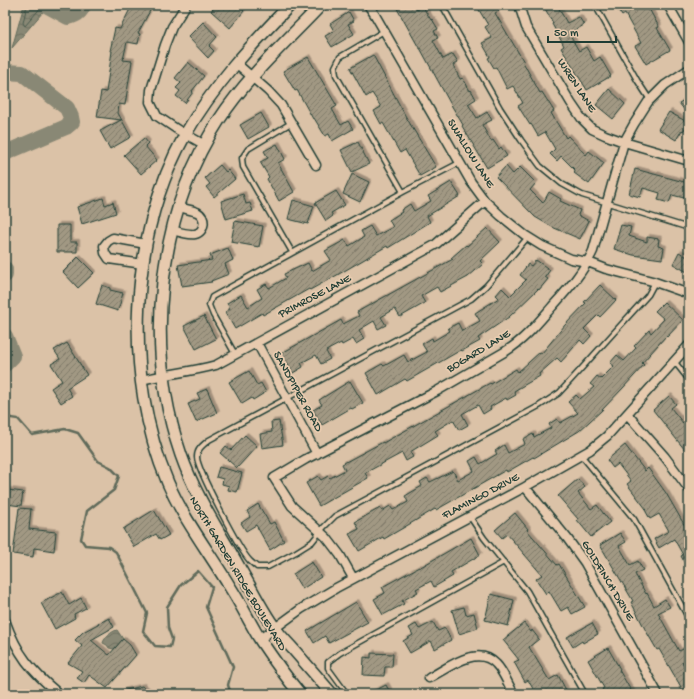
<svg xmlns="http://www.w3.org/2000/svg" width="694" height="699" font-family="'Gochi Hand',sans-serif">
  <defs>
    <pattern id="water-waves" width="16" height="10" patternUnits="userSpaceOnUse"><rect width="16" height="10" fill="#898874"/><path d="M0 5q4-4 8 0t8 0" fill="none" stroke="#6f7060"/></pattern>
    <pattern id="building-hatch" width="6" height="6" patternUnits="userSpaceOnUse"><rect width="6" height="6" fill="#a19883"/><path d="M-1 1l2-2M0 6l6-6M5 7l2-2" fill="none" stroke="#837d6c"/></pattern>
    <filter id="shadow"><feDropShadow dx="2.5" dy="-2.5" stdDeviation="0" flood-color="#0004"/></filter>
  </defs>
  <rect width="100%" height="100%" fill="#dbc2a7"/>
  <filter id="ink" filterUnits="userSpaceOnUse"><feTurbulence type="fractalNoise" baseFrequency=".025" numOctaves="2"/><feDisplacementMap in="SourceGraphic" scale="8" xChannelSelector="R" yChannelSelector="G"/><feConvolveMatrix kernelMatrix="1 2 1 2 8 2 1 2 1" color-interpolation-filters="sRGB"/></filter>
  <g filter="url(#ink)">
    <path fill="url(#water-waves)" stroke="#5f6a5a" d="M24,5H49L12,48Z
      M117,630L123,639L114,649L109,648L107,645L103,643C104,638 112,631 117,630Z"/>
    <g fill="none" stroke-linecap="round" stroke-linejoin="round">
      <path stroke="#495b4e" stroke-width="1" d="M27,5L23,23L25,26L43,5"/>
      <path stroke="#5f6a5a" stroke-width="2.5" d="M5,417L18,419L32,435L65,429L78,433L98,461L110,467L119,476L114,490L87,511L81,539L85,545L109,547L116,552L147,613L143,631L155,646L170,647L172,639L168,628L167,607L181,585L198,571L212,587L206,607L233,667L228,685L231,694"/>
      <path stroke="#898874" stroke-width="16" d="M46,5L68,17C75,15 81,13 83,5
        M5,72L22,73L67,108L71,117L72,122L66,127L5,153
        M5,269V275
        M5,336L13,356L5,364"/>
    </g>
    <path fill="url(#building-hatch)" stroke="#1f3d34" filter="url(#shadow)" d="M132,5H148L152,7L138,33L140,34L138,44L127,42L123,60L132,61L125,105L119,104L118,113L131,137L110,149L100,131L121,120L97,117L101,91L106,92L112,51H110L115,28L120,29Z
      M216,5H237L244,11L230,28L211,11Z
      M395,5H414L417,10L423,7L431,20L432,19L438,29L434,31L438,38L433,40L443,59L453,54L458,62L453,65L460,79L463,78L470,91L471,90L476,99L468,104L477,118L487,112L492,120L482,125L491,141L493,140L499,149L501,147L507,156L487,168L462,126L463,125L450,103L420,48H419Z
      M476,5H496L500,10L495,13L524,62H523L540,93L542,92L554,111L551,113L566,138L568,136L586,155L589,151L604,163L589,184L574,173L575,170L561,156L557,161L550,154L555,149L545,132L538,136L531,124L530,125L518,106L523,103L513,86L507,89L496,67L494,68L488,58L490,57L482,43L492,38L485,27L488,25Z
      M543,5H557L567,23L579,17L584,25L569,34L579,51L586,47L594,61L600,57L611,76L587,90L561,48L564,46L552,24L553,23Z
      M615,5H647L659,27L657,28L670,50L646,64L635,46L641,43L625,14L622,16Z
      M349,12L354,21L348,24L354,34L332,47L325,36L334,31L330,24Z
      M203,22L217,37L209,46L214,51L208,58L188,37Z
      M373,55L406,117L436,167L420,176L405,150L400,153L383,123L381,124L374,111L381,107L372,93L366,97L350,68Z
      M308,57L337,106L332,109L341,125L348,121L353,129L332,141L329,134L325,136L314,118L313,119L297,90L295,91L283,71Z
      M188,62L204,76L192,91L193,92L185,103L176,96L180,91L176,88L181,83L175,78Z
      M609,89L625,104L613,119L596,105Z
      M689,97V116L679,103Z
      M669,112L689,123L683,131L682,130L676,140L658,129Z
      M261,113L269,127L248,139L240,125Z
      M144,138L148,143L145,146L157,160L141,174L124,155Z
      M358,142L369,164L352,172L341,150Z
      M277,144L285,159L278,163L294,192L279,201L267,179L269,177L260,162L268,158L264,151Z
      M220,165L226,172L228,170L235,179L214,197L206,187L210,184L205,178Z
      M506,166L513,174L520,167L536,183L530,190L543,203L549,192L561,199L560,201L580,210L578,215L589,221L580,239L552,227L535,217L496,177Z
      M635,169L688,183L684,198L672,195L669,203L658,200L660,193L643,188L640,197L629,194Z
      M352,174L369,182L360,202L343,194Z
      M451,182L460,196L427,216L430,222L388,248L387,246L339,274L310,290L309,289L263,315L262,313L235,329L225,312L230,309L227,303L241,295L248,307L262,298L257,289L266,284L269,288L286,278L284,274L308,263L312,271L331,260L325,251L345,240L349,246L364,237L361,231L370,226L376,236L393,227L389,220L402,212L401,210L410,204L414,211L431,201L428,196Z
      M336,191L345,205L331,213L333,216L326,221L315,203Z
      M243,194L246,204L250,203L253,211L226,219L221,201Z
      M103,198L105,205L113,202L116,213L82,224L77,207Z
      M293,200L314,206L308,224L288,219Z
      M235,221L263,226L259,247L231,242Z
      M57,225H70V242H77V252H57Z
      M621,225L631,227L629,236L647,242V237L659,239L658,246L664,248L662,259L633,255L614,249Z
      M487,228L500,242L480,261L483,264L468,277L440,292L437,287L421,296L425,303L400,317L395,309L381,317L386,325L378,329L374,321L359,330L364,339L356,344L353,339L342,345L341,343L326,351L330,359L321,364L316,355L301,363L303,367L293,373L282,353L341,320L343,324L359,316L357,312L453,259L451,258L466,245L467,246Z
      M228,248L233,260L225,264L229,274L211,281L212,282L182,286L178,265L212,260L210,255Z
      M679,252L689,258V273L673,264Z
      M78,257L94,273L78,288L63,272Z
      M536,260L550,270L545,277L548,279L539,290L538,289L509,317L478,338L480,341L462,351L461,350L407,381L405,379L378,395L366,373L382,364L384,366L404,355L408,362L427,352L422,344L432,338L433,341L450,331L448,328L458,323L462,331L480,321L475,313L499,298L496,295L502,288L510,296L526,280L520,275L528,264L531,266Z
      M102,285L110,288V290L123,293L118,311L96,304Z
      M600,285L616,300L600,317L598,315L584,329L591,336L584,344L580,340L561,362L557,358L539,374L540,376L514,391L516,395L507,400L506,398L490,407L491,409L483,414L478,405L462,414L468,425L459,430L453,420L435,431L438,435L410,452L413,457L406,461L402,453L365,473L368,478L319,506L306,483L318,476L321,480L328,476L330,478L345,470L342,464L383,442V443L490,383L491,384L516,369L518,372L540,352L542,353L565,325L586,303L584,302Z
      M664,302L683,320L667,337L666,336L642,363L644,365L623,388L601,411L579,431L534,458L533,457L507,472L506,470L436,510L435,509L403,528L384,539L383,537L359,551L349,534L359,529L355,522L380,508L382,511L390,506L393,510L408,502L405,496L422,486L420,482L427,478L430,482L453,471L458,480L474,471L469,461L476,457L480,464L497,454L495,451L504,445L508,453L525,444L523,439L533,434L534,437L551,428L549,424L557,419L560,423L578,413L568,402L576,395L580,399L594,387L590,384L597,376L601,379L614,366L610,363L617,355L624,361L636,348L634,346L649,330L651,333L664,319L655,311Z
      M204,316L216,339L196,349L184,326Z
      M67,343L87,375L67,388L72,396L61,403L51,388L62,381L51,364L60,359L54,350Z
      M249,371L257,385L261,383L266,392L253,400L252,398L242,404L229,382Z
      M350,381L363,403L352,409L351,408L322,425L313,410L322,405L319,400Z
      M207,389L217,413L196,422L188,404L200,399L197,393Z
      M669,396L676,404L671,408L683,423L689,419V455L653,410Z
      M279,421L283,445L262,448L260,434L272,432L271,422Z
      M245,435L257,446L237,468L220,453L226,446L231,450Z
      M625,445L645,471L648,468L666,493L689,533V571L681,556L683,555L674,539L659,548L654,539L669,531L659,514L650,519L645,510L646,509L627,484L631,481L618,464L613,468L607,460Z
      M219,467L242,473L237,492L228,490L229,486L222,484L223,479L216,477Z
      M578,479L585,487L578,493L591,509L597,505L610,522L591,537L577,520L578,519L558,496Z
      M8,490L23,492L21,506L6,504Z
      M258,504L270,524L274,522L284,541L270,550L256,525L246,531L241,523L250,517L247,511Z
      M19,508L31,509L29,529L56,532L54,551L34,548L33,557L13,554Z
      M154,510L169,535L160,540L156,534L134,547L123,529Z
      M515,513L528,529L527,530L557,565L559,564L585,607L572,614L568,607L561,611L549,591L546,594L536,579L542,575L507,534L502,538L495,530Z
      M620,533L626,542L619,546L630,565L638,561L643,570L635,574L646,594L647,593L654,606L665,599L670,607L658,613L679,651L687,647L689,651V658L682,662L689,674V694H683L679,687H681L659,649L657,650L646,631L631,602L633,601L600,545Z
      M471,538L480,555L451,572L453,576L434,587L431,581L416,589L418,592L402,601L404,604L383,615L374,599L385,593L382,587L419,567V568Z
      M312,562L321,577L302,589L293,574Z
      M62,592L69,605L81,598L86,608L74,614L75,618L55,629L41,603Z
      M491,594L514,600L508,626L485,620Z
      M356,602L368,622L329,643L325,636L314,643L307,631Z
      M464,607L466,615L474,613L478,628L459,634L452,610Z
      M109,618L114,627L91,640L109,655L123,639L130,645L136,655L107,688L89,675L84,683L77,678L82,671L68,663L82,646L75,640L83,632Z
      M433,622L438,631L445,628L451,640L435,649L431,641L410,653L403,641L413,635L409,628L416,624L419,629Z
      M524,623L531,632L532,630L539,639L529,647L549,680L558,675L566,690L558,694H536L528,680L525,682L514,662L519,660L503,640Z
      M592,623L598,634L583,643L582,641L573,647L567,637Z
      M608,648L620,669L619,670L633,694H605L602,689L604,688L588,660Z
      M371,653L393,654L392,667H385L384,676L363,675L364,657L371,658Z
      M386,685L391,694H368Z
      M142,686L151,694H123L122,691Z"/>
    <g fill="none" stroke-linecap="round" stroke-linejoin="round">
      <defs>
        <path id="lane" d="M442,5L500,108L521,140L540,166L562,184L582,195L689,228
          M595,5L637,80L650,100
          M371,9L379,5
          M384,31L340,57L335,67L336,75L403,192
          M291,123L248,149L242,158L243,167L292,252
          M528,237L486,286L471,299L209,440C203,445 197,449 197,457C197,469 240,551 250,561C252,563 255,565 257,567H268L296,552L312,542L324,527L335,516L539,406L559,393L571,380L648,295L655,282
          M235,354L213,315L209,305L212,297L403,192L459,163
          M674,361L689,380
          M581,455L634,519L689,619
          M470,517L484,538L527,591L585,694
          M347,694L328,668V662L340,653L504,562"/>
        <path id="street" d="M186,5L172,27L165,45L151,90L150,102L157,116L178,130L205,145
          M368,5L375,15L471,182L485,201L501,216L526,236L542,246L571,259L588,262L606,269L652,281L689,294
          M519,5L526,27L571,103L582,119L592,129L605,135L624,142L689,161
          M668,5L689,42
          M236,63L268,91L281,105L316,165
          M172,230C179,232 188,235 195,234C205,232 207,217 197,212C192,210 185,209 179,207
          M143,264L109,259L105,253L104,246L108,241L113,238L146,244
          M257,343L317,454
          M141,380C166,374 191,372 216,365L435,245L485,201
          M627,414L665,457L689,489
          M525,487L567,538L585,563L658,694
          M353,578L340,555L327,538L292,506L274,478L306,459L437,391L506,351C524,340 537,324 551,308C567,290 583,273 593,251L624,142L634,124L648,102L665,85L689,69
          M5,620C17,654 31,671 59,694
          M260,639L301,609L336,588L525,487L590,450L607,436L689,345
          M429,678C448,668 477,644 496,664C504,672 508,685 514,694"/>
        <path id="secondary" d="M290,5C251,45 213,86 185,135C129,236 123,377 168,483C184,520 209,552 230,587C241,604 250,623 261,641C273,659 286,677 300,694
          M321,5C286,42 247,77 219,120C157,215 144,348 181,455C195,495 218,530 239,567C251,587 261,609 275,628C280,636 287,642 293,649C306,664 319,679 332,694"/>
      </defs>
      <use href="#lane" stroke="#1f3d34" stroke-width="7"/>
      <use href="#street" stroke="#1f3d34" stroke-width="11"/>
      <use href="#secondary" stroke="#1f3d34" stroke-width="14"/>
      <use href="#lane" stroke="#e7caae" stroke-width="4"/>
      <use href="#street" stroke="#e7caae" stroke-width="8"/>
      <use href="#secondary" stroke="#e7caae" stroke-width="11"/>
    </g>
  </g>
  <g text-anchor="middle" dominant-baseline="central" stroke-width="3.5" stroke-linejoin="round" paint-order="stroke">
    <g font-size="12" fill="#1f3d34" stroke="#e7caae">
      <text transform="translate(576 86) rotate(57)">WREN LANE</text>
      <text transform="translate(470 154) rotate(58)">SWALLOW LANE</text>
      <text transform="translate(315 297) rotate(-28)">PRIMROSE LANE</text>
      <text transform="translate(479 352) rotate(-31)">BOGARD LANE</text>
      <text transform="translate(297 392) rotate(61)">SANDPIPER ROAD</text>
      <text transform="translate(481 497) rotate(-28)">FLAMINGO DRIVE</text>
      <text transform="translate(237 574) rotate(59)">NORTH GARDEN RIDGE BOULEVARD</text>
      <text transform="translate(607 581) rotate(59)">GOLDFINCH DRIVE</text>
    </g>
  </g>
  <rect width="694" height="699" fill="none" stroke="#e7caae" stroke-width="20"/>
  <rect x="10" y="10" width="674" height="679" fill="none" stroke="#1f3d34" stroke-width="1.5" filter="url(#ink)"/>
  <path d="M548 36v6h68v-6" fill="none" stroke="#1f3d34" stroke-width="2"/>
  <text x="554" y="36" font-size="12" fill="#1f3d34" stroke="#e7caae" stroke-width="3" paint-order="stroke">50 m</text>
</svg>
